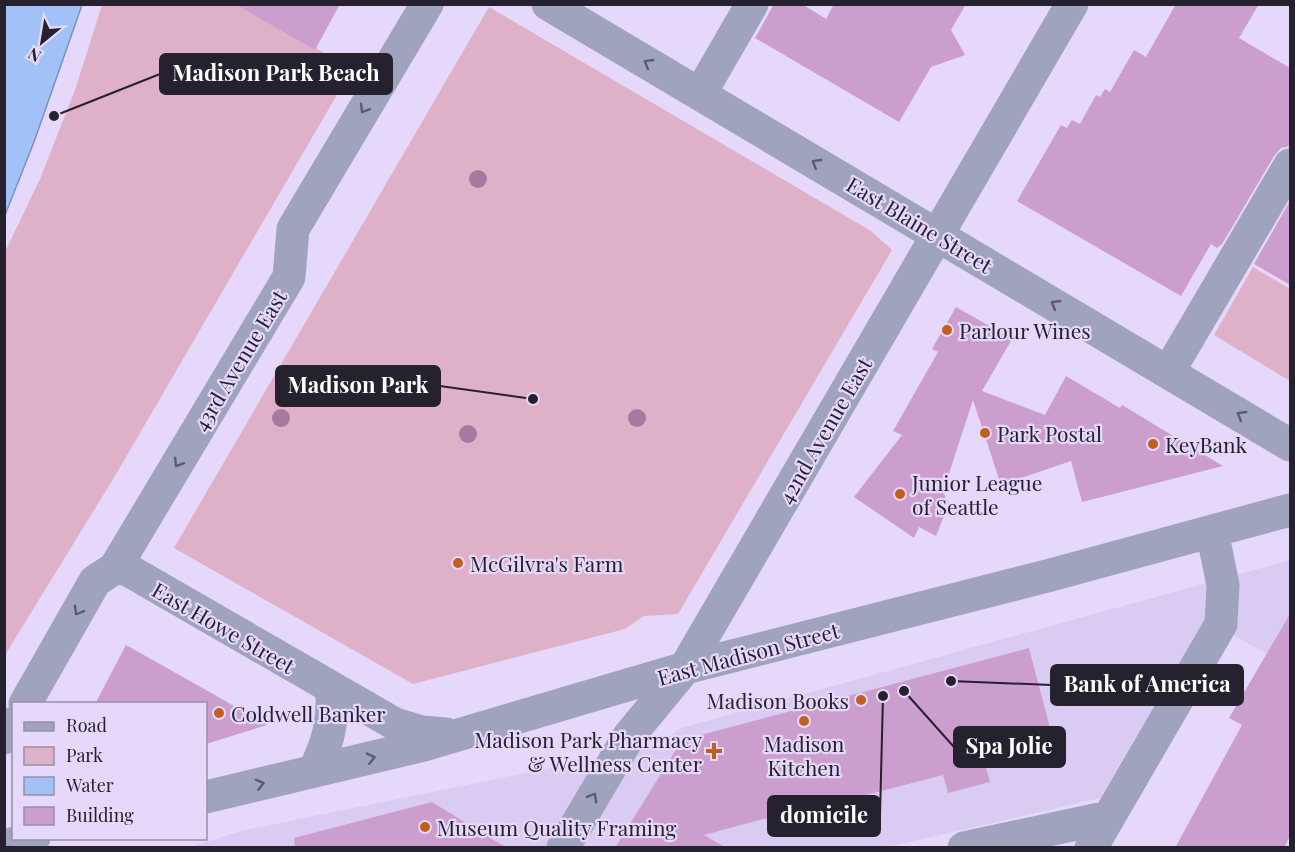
<svg xmlns="http://www.w3.org/2000/svg" width="1295" height="852" font-family="'Playfair Display',serif">
  <rect width="100%" height="100%" fill="#e5d8fa"/>
  <path fill="#d9cbf2" d="M1290,560V667L1205,619L1100,798L884,848H187L241,831L654,747L681,728Z"/>
  <path fill="#deb1c9" d="M102,5H241L352,69L115,476L5,655V252L40,179L75,90Z
    M489,7L871,231L892,250L678,614L644,616L625,629L413,684L174,548Z
    M1253,267L1290,289V381L1214,335Z"/>
  <path fill="#a1c1f7" stroke="#7c91bb" stroke-width="1.5" d="M5,4L82,5L34,142L5,215Z"/>
  <path fill="#cb9ece" d="M235,4H340L315,50Z
    M774,4H802L826,19L834,4H966L951,30L965,55L931,67L899,122L755,38Z
    M1176,4H1259L1239,38L1290,68V146L1281,148L1274,156L1222,244L1217,248L1211,244L1181,296L1017,201L1061,125L1067,128L1072,120L1080,124L1096,95L1100,97L1105,89L1110,92L1134,50L1146,57Z
    M1290,201V285L1254,264Z
    M956,307L1012,339L982,391L1045,415L1066,376L1120,408L1122,405L1223,466L1082,502L1071,461L1001,485L973,400L943,492L949,503L936,536L919,527L914,538L854,497L902,435L893,431L938,352L932,349Z
    M1290,614V836L1284,848H1175L1242,725L1229,718Z
    M126,645L206,690L267,725L206,744V704H95Z
    M1029,648L1055,747L985,765L990,782L948,793L943,775L835,803L834,800L704,835L726,848H615L682,740Z
    M432,802L507,848H295L294,838Z"/>
  <g fill="none" stroke-linecap="round" stroke-linejoin="round">
    <path stroke="#a0a3bd" stroke-width="33" d="M548,4L1290,445
      M700,94L752,4
      M1169,371L1290,165
      M115,568L128,570L395,724L422,732L446,734
      M25,704L95,581L115,568L289,277L293,229L427,4
      M4,738L14,723
      M314,771C329,741 333,722 332,689
      M206,797L424,745L685,668L1047,576L1290,510
      M4,846L34,838
      M563,848L629,736L685,668L1072,4
      M964,848L1109,817
      M1091,848L1221,624L1223,585L1212,531"/>
  </g>
  <g fill="#a679a0">
    <circle cx="478" cy="179" r="9"/>
    <circle cx="281" cy="418" r="9"/>
    <circle cx="637" cy="418" r="9"/>
    <circle cx="468" cy="434" r="9"/>
  </g>
  <defs><path id="oneway-chevron" d="M-2-3.5L2.5 0L-2 3.5" fill="none" stroke-width="1.6" stroke-linecap="round" stroke-linejoin="round" transform="scale(1.5)"/></defs>
  <g stroke="#5d5c6e">
    <use href="#oneway-chevron" transform="translate(648 63) rotate(-149)"/>
    <use href="#oneway-chevron" transform="translate(364 109) rotate(121)"/>
    <use href="#oneway-chevron" transform="translate(816 163) rotate(-149)"/>
    <use href="#oneway-chevron" transform="translate(1055 304) rotate(-150)"/>
    <use href="#oneway-chevron" transform="translate(1241 415) rotate(-149)"/>
    <use href="#oneway-chevron" transform="translate(178 463) rotate(121)"/>
    <use href="#oneway-chevron" transform="translate(78 611) rotate(120)"/>
    <use href="#oneway-chevron" transform="translate(371 758) rotate(-13)"/>
    <use href="#oneway-chevron" transform="translate(260 784) rotate(-14)"/>
    <use href="#oneway-chevron" transform="translate(593 797) rotate(-60)"/>
  </g>
  <g fill="#c05f1e" stroke="#e5d8fa" stroke-width="2">
    <circle cx="947" cy="330" r="6"/>
    <circle cx="985" cy="433" r="6"/>
    <circle cx="1153" cy="444" r="6"/>
    <circle cx="900" cy="494" r="6"/>
    <circle cx="458" cy="563" r="6"/>
    <circle cx="861" cy="700" r="6"/>
    <circle cx="219" cy="713" r="6"/>
    <circle cx="804" cy="721" r="6"/>
    <path d="M711 742h6v6h6v6h-6v6h-6v-6h-6v-6h6z"/>
    <circle cx="425" cy="827" r="6"/>
  </g>
  <g text-anchor="middle" dominant-baseline="central" stroke-width="4.5" stroke-linejoin="round" paint-order="stroke">
    <g font-size="21" fill="#26212e" stroke="#e5d8fa">
      <text transform="translate(920 224) rotate(31)">East Blaine Street</text>
      <text transform="translate(239 360) rotate(-59)">43rd Avenue East</text>
      <text transform="translate(824 430) rotate(-60)">42nd Avenue East</text>
      <text transform="translate(224 627) rotate(30)">East Howe Street</text>
      <text transform="translate(748 653) rotate(-15)">East Madison Street</text>
    </g>
    <g font-size="21" fill="#26212e" stroke="#e5d8fa" text-anchor="start">
      <text x="959" y="330">Parlour Wines</text>
      <text x="997" y="433">Park Postal</text>
      <text x="1165" y="444">KeyBank</text>
      <text x="912" y="482">Junior League<tspan x="912" dy="24">of Seattle</tspan></text>
      <text x="470" y="563">McGilvra's Farm</text>
      <text x="849" y="700" text-anchor="end">Madison Books</text>
      <text x="231" y="713">Coldwell Banker</text>
      <text x="702" y="739" text-anchor="end">Madison Park Pharmacy<tspan x="702" dy="24">&amp; Wellness Center</tspan></text>
      <text x="804" y="743" text-anchor="middle">Madison<tspan x="804" dy="24">Kitchen</tspan></text>
      <text x="437" y="827">Museum Quality Framing</text>
    </g>
  </g>
  <path fill="none" stroke="#26212e" stroke-width="2" d="M54 116L160 74M533 399L440 386M951 681L1051 685M904 691L954 747M883 696L880 816"/>
  <g fill="#26212e" stroke="#e5d8fa" stroke-width="2">
    <circle cx="54" cy="116" r="6"/>
    <circle cx="533" cy="399" r="6"/>
    <circle cx="951" cy="681" r="6"/>
    <circle cx="904" cy="691" r="6"/>
    <circle cx="883" cy="696" r="6"/>
  </g>
  <g fill="#26212e" stroke="#26212e" stroke-width="2">
    <rect x="160" y="54" width="232" height="40" rx="6"/>
    <rect x="276" y="366" width="164" height="40" rx="6"/>
    <rect x="1051" y="665" width="192" height="40" rx="6"/>
    <rect x="954" y="727" width="111" height="40" rx="6"/>
    <rect x="768" y="796" width="112" height="40" rx="6"/>
  </g>
  <g font-size="22" text-anchor="middle" font-weight="bold" fill="#fff">
    <text x="276" y="81">Madison Park Beach</text>
    <text x="358" y="393">Madison Park</text>
    <text x="1147" y="692">Bank of America</text>
    <text x="1009" y="754">Spa Jolie</text>
    <text x="824" y="823">domicile</text>
  </g>
  <rect width="1295" height="852" fill="none" stroke="#26212e" stroke-width="12"/>
  <rect x="12" y="702" width="195" height="138" fill="#e5d8fa" stroke="#998fa8" stroke-width="1.5"/>
  <rect x="24" y="722" width="30" height="9" fill="#a0a3bd" stroke="#998fa8" stroke-width="1.5"/>
  <text x="66" y="732" font-size="18" fill="#26212e">Road</text>
  <rect x="24" y="747" width="30" height="18" fill="#deb1c9" stroke="#998fa8" stroke-width="1.5"/>
  <text x="66" y="762" font-size="18" fill="#26212e">Park</text>
  <rect x="24" y="777" width="30" height="18" fill="#a1c1f7" stroke="#998fa8" stroke-width="1.5"/>
  <text x="66" y="792" font-size="18" fill="#26212e">Water</text>
  <rect x="24" y="807" width="30" height="18" fill="#cb9ece" stroke="#998fa8" stroke-width="1.5"/>
  <text x="66" y="822" font-size="18" fill="#26212e">Building</text>
  <g transform="translate(42 42) rotate(210)" stroke="#e5d8fa" stroke-width="4.5" paint-order="stroke">
  <path d="M0-4.5L10 22L0 15L-10 22Z" fill="#26212e"/>
  <text y="-9" font-size="16" font-weight="bold" text-anchor="middle" fill="#26212e">N</text>
  </g>
</svg>
